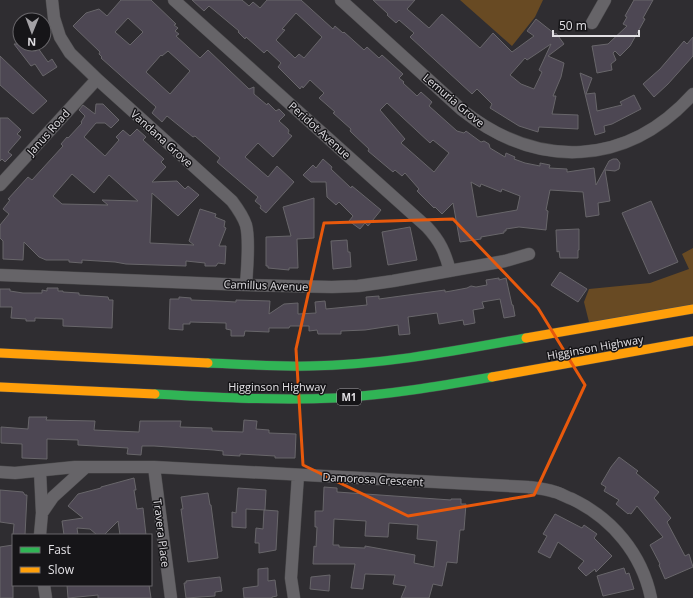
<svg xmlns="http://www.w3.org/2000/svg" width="693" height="598" font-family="'Open Sans',sans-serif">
  <rect width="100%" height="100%" fill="#2f2d31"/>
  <path fill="#684a23" d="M460,0H543L535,17L512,46Z
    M693,248V307L590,326L584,302L589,289L650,283L689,269L682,254Z"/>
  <path fill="#4d4753" stroke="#68666a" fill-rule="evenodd" d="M121,0H151L176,24L174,25L178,28L175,31L179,34L176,36L200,58L208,50L249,89L254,87V94L267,105L268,103L276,111L279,109L285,115L279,121L288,129L289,131L288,133L292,136L273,157L258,143L245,157L268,177L277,166L294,182L266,213L260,208L261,206L255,201L258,197L217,162L220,158L195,136L193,137L167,116L162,122L152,113L156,107L101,58L102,57L99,54L100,52L73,26L86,13L99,9L107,16ZM128,18L143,32L130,45L115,32ZM168,51L190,71L170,94L146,72L161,55L162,56Z
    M192,0H242L249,6L253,2L260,8L267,0H301L333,29L335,26L343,33L344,32L364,50L367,47L379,58L382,55L403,74L399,78L404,82L403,83L417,96L421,92L432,102L429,106L457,131L464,133L466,131L481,142L484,141L489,144L490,148L505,157L506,153L515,157L514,159L525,163L540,166V163L550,165L549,168L567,169V172L594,168L596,185L609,161L613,159H617L620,163L619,169L615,171L605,170L610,201L598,203L599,215L586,217L583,192L550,190L546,210L548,211L546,230L519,227L506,229V231H504V233L481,237V239L460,242L453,203L442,214L435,207L434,208L417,191L419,189L405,173L402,176L395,170L393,172L368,151L369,149L352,133L350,131L351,129L333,113L335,112L319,98L324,93L310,80L303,88L302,86L300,89L278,67L281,63L267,50L264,53L246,37L245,39L238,32L239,31L209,6L204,11ZM296,13L322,37L304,58L299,54L295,58L276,40L285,30L282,29ZM387,103L430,143L433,140L449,153L434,172L401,143L405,139L380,110ZM471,182L480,187L481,184L501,192L502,189L520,196L517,210L477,217Z
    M373,0H415L407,9L429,28L442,14L480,48L493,33L512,52L534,36L527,31L536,19L555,34L556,33L564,44L548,56L564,63L561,77L553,96H556L552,114L578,115V129L539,127L538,132L519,126L490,108L492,104L477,89L472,94L410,37L414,33L399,20L396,23L387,15L388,14ZM551,44L539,70L542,72L534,89L521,84L510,75L525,58L527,60Z
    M634,0H653L643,18L645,19L630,46L620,56L615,51L613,53L616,60L611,64L612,70L597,73L592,46L608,44L627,26L623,24L627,17L625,16Z
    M693,37V56L668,84L654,97L643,84L660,69L684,41L687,44Z
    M14,44H35L48,62L52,59L57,67L43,76L35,64L31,66Z
    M0,56L47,101L33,114L0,85Z
    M580,73L592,78L586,94L595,93L597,111L622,105L620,102L634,95L641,109L612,124L604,126L605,132L595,135Z
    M96,104H103L119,120L111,128L105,123H96L84,137L105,156L119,140L116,137L123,130L130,136L137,129L146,137L143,140L164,159L161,162L166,167L152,182L177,181L185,189L188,186L199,195L178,216L152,193L150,243L194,245L189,241L200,209L216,214L215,217L225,221L224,227L226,228L219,246H226L225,264L218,263L216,266H205V263L186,261V266L126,264L115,262L82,260V263L69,262V260H46L39,257L24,242L23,260L3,259V241L0,238V225L9,214L3,209L10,200L8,199L28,177L32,180L63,146L61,144L67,137L68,138L82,123L81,122L85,116L79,110L83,105L95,114ZM72,174L94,193L109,175L138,201L102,200L108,205L62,204L53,196Z
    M0,118H8L21,130L17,134L21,137L8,152L12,155L5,162L2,159L0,161Z
    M323,159L332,167L331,169L351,188L352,186L381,210L368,226L365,223L360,229L349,221L353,216L339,202L336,205L327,197L326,182H311L303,175L313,165L316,168Z
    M314,198V238L297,239L298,268H289V270L268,268V266H266V237L291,236L283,207Z
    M651,201L678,262L649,274L622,213Z
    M410,227L417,260L388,265L382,232Z
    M579,229V250H578V258H560L559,251L557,252L556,230Z
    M347,240L348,252H350L351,267L333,269L331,241Z
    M560,272L587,289L578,302L551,285Z
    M499,278V280L506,278L512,305H513L515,316L504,318L500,299L482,302L484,308L473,310L475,323L464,325L463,320L439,324L437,313L408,317L410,334L399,335L398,325L365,330L341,331V334H318L317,330L309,331V326H290L289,328H269V332L245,331L244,336H231V330L226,329V323L190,322V324H183V330L169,329L170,299H179V297L191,298V300L218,301L236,302V300L270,301L269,314L284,304L298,303V314L316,313L315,302L325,301L326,309L367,305L366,297L379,296V299L445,290V292L451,291L467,288L471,286L476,287L487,285L486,280Z
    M47,288H58V291H63V292L79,293V295L108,297L109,300H113L112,328L63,326V319L35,318V321H26V319L11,318L12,307H0V289H10V291L23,293H42V290L47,291Z
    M29,417H47L46,420L95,421L94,430L139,432L140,421H181L180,427L212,428V431L243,432L244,420L257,421L256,429L269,430V433L296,434L295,458H275V456L240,454V456L223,455V451L214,450L154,446H142L141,455L127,454L128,448L78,445V440L47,439V459L22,458V444L1,443V427L28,429Z
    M619,457L638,471L636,473L659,492L654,498L671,518L667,522L685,556L689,554L693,567L665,579L659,565L660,564L650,545L663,537L637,506L631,514L629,513L628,514L616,504L619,500L604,491L606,487L601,484L611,467Z
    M134,478L136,490H134L137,509L143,508L146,535H120L118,521L104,535H97L90,529L77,528L78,535H64L62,521L83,518L68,506L78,494L101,488V487Z
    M324,487L337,488V492L451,500V499H461V504H466L464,530H460L457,563L447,562L442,586L433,584L429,598H401L406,586L393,584L395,575L365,574L363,589L351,588L355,564H313L314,546L316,547L317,527H315V511H323ZM334,519L366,521L365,536L388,537L389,523L418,525L417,539L437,541L434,567L414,563L415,555L365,546V548L339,547V545H333Z
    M238,488L266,490L265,510L246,509V528L232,527V512L236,513Z
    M0,490L23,492L25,495H27L25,535H13L14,524L0,522Z
    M208,493L210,505H211L218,558L188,562L181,509H183L181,497Z
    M264,510L278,511L276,550L259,553V543H255L256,528L263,529Z
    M555,514L582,528L584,525L597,534L594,538L612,556L596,572L595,569L586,576L578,568L584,561L558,542L550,558L538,552L547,536L543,534Z
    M13,545V598H0V547Z
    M268,568V581L275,580L277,596L272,597V598H244L243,588L258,586V569Z
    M624,568L626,574L629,573L634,589L603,596L597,576Z
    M330,575L329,591L310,589L311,577Z
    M220,577L222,591L215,592V596L186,598L184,583H186V581Z
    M67,585H149L151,598H98V595L68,598Z"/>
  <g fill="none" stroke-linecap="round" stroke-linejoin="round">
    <defs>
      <path id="street" d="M52,0L54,18L60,37L70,53L97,79L232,201C238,209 243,216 246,225C250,240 247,269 246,285
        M174,0L427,227C440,241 445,252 450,271
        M341,0L462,110C538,170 627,167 693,94
        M592,23L605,0
        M0,185L97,79
        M0,275L246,285L332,287L358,286L393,281L505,261L529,254
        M154,467L171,598
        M40,471L42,513L40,535
        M0,472L15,473L75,467H154L528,487C536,488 546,489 555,492C560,493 566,497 572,499C612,518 642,554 651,598
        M42,513L53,497L86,467
        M44,585L46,598
        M294,598L291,578L298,475"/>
      <path id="fast" d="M208,363C242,364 275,367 309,366C382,365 454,351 526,338
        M155,394C215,397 275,401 335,398C388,395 440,386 492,377"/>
      <path id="slow" d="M526,338L693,309
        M0,353L208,363
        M492,377L693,341
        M0,387L155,394"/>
    </defs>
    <use href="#street" stroke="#4c4b4d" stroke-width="13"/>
    <use href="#fast" stroke="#4c4b4d" stroke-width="10"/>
    <use href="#slow" stroke="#4c4b4d" stroke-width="10"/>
    <use href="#street" stroke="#666468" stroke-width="12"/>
    <use href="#fast" stroke="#30b455" stroke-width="9"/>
    <use href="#slow" stroke="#ff9f0a" stroke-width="9"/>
  </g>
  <path fill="none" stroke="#e8590c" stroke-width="3" stroke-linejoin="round" d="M453,219L538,308L585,385L534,495L408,516L303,465L296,349L324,223Z"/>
  <g text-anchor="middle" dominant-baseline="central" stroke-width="3" stroke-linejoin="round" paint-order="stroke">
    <rect fill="#161518" stroke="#a5a3a7" stroke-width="1" x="337" y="389" width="24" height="16" rx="3"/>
    <g font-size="10" font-weight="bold" fill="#e2e0e4">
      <text x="349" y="397">M1</text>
    </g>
    <g font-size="11" fill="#e2e0e4" stroke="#161518">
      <text transform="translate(454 100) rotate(40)">Lemuria Grove</text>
      <text transform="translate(320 130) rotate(42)">Peridot Avenue</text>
      <text transform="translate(48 132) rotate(-48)">Janus Road</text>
      <text transform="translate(162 138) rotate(42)">Vandana Grove</text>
      <text transform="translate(266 285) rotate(2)">Camillus Avenue</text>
      <text transform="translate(595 347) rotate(-10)">Higginson Highway</text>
      <text x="277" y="386">Higginson Highway</text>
      <text transform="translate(373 479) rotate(3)">Damorosa Crescent</text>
      <text transform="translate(162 533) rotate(83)">Travera Place</text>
    </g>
  </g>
  <rect x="12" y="534" width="140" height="52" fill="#161518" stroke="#68666a"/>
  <rect x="20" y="547" width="20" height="6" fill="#30b455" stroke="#68666a"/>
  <text x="48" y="554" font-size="12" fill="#e2e0e4">Fast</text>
  <rect x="20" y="567" width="20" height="6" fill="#ff9f0a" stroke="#68666a"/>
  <text x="48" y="574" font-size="12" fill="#e2e0e4">Slow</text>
  <g transform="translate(32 32) rotate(181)"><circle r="19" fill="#161518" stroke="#68666a"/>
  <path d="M0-3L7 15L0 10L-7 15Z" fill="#a3a1a5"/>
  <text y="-6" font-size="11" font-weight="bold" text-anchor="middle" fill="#e2e0e4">N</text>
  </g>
  <path d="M553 30v6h86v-6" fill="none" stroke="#e2e0e4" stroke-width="2"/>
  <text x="559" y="30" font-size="12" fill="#e2e0e4" stroke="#161518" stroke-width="3" paint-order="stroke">50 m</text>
</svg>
